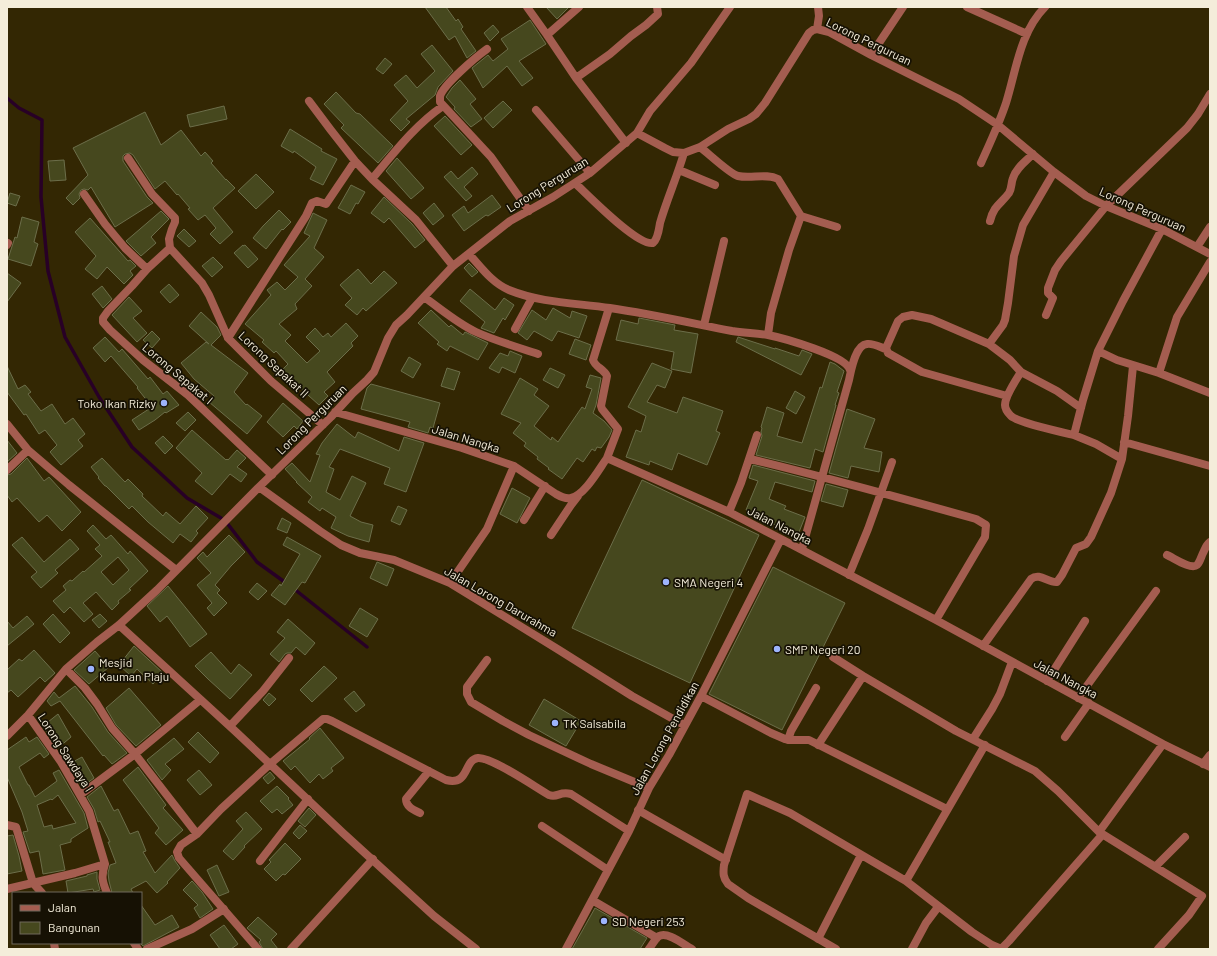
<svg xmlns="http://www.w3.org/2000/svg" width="1217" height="956" font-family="Barlow,sans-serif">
  <rect width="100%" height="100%" fill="#332703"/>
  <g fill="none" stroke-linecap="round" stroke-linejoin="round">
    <path stroke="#280026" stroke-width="3.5" d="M7,98L19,108L42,120L41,197L48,271L65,337L99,397L132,447L187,498L221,518
      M227,523L257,562L286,583
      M293,588L367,647"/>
  </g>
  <path fill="#46481e" stroke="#6c6e4a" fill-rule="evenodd" d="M425,7H446L456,21L458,19L463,27L461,29L476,51L467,58L455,36L449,40Z
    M546,7H569L557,19Z
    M530,20L546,44L519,61L533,78L522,86L507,66L483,88L472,68L488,55L493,61L508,49L501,39Z
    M493,25L499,32L490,41L484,33Z
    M432,45L453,71L438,87L435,95L406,119L410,122L401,131L390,120L408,101L394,85L406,75L417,88L435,71L421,54Z
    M385,58L392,64L383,74L376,69Z
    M460,80L476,99L470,104L482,119L471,127L454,109L455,107L446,97L452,88Z
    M336,92L356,113L360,114L393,146L378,163L341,128L344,125L324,104Z
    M503,101L512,110L493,128L484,118Z
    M224,106L227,119L190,127L187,115Z
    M145,112L161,145L181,130L201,156L205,152L213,161L211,163L226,180V179L235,188L213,208L233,232L220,244L210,234L216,228L205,215L198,220L188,209L190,208L178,194L177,195L165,181L155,189L133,155L130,153L125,154L123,156V161L147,197L153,203L115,227L91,187L88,190L84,189L81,190L79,194L80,198L73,205L66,198L88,175L73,148Z
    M445,116L472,145L461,155L434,126Z
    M290,129L322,149L321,151L337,159L323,185L310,179L316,167L294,151L293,153L281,146Z
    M397,158L424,188L411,199L386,171Z
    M64,160L66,180L50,181L48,161Z
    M472,167L478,174L464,187L472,196L466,201L444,177L451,171L458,179Z
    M256,174L274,192L256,209L238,191Z
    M351,185L365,192L358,204L356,203L350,214L338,208Z
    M10,193L20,196L16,206L7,203Z
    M492,195L501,207L488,216L486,215L464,231L452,215L464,206L468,213Z
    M384,197L412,224L425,240L415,248L389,218L384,223L371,213Z
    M434,203L444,216L433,225L423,213Z
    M279,210L291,222L283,230L282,229L266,249L253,238L263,226Z
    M161,211L169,219L151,237L156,243L141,256L126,241Z
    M313,213L327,220L314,248L324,257L305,279L312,286L295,304L297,309L279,324L291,335L285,341L307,363L320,351L306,337L315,328L323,337L328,333L331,337L346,323L358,336L351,343L353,346L327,372L335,382L324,392L328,396L319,405L298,386L295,389L279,373L288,364L276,351L274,353L262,342L264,340L245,324L271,295L267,290L277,282L285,290L298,277L284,265L310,236L304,233Z
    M22,217L39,222L34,242L38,244L31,266L8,259L15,237L17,238Z
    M90,218L128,261L130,260L136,266L130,271L133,275L124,284L107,267L97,279L85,269L96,256L75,232Z
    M184,229L196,241L189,247L177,236Z
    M243,245V246L245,245L258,259L248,268L234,253Z
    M213,257L223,267L212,277L202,266Z
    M469,263L478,272L472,277L464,268Z
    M358,269L371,284L384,271L397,283L366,311L363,308L357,315L345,305L352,298L340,285Z
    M7,273L21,283L7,302Z
    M169,284L179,295L170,303L160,292Z
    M102,286L112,299L103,308L92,294Z
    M470,289L495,310L504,298L514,305L505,320L503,318L494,333L481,328L485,322L460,301Z
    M129,297L142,311L133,318L147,333L137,342L112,315Z
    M553,308L570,318L572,311L587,316L579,338L558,331L552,341L534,331L527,340L518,333L532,310L546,320Z
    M431,310L449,327L451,325L463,335L465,332L488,343L478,360L450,346L447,351L437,344L439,342L418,323Z
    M201,312L217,327L221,335L211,345L248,373L234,392L246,405L247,404L262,416L247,434L209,402L214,396L194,379L181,363L206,342L209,344L189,326Z
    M639,318L675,325L674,330L698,334L691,373L671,369L674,352L616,340L621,320L638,324Z
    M152,331L160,339L152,348L143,340Z
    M105,337L119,352L122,349L148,379L150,377L163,394L167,391L179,405L166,413L165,412L155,420L139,430L132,420L152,407L137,388L138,387L111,356L105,362L93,348Z
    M738,337L775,349V348L799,356L802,350L812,354L801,375L736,342Z
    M575,339L591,345L586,360L569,354Z
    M510,351L522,356L515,373L502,367L499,373L489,368L500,353L508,356Z
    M409,357L421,364L413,378L401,371Z
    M830,362L835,364L844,371L837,392L839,393L835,405H836L823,452L815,449L810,468L756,455L762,436L761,432L762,428L761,427L767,407L784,413L777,436L802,443L820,387L822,388Z
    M652,363L672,371L665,388L657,385L647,402L677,413L683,397L723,411L716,431L720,433L707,465L678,453L672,470L650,461L649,465L626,457L636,430L641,432L646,416L628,407Z
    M7,366L18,389L25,385L31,392L28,394L41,411L52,404L65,424L73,418L85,434L78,440L83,446L61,465L50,452L57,445L45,430L39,434L26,414L24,415L7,392Z
    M447,368L460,372L454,390L441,386Z
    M550,368L565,375L558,388L543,380Z
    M590,375L601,378L596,405L593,413L604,421L612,430L609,437L601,448L597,447L595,451L592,449L583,462L577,458L562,479L548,469L549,468L537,459L538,457L524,446L526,443L513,433L521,423L501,414L520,378L538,389L534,395L549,406L534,426L551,440L552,437L558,442L582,407L585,409L592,389L586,387Z
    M371,384L440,403L433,428L430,427L428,433L408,427L410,422L361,409L367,388Z
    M795,391L805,397L796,414L786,408Z
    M283,403L303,421L297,429L294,426L283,437L267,422Z
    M847,409L875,419L864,448L882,452L879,472L851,466L848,478L829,473Z
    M188,412L196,420L185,431L176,423Z
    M337,424L355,438L358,432L399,451L404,437L424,443L406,492L384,484L390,468L340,449L329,467L334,469L326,492L340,500L352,476L366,483L350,516L361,522L373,525L369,542L348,536L331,528L336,517L322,508L320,511L308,502L312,497L296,482H297L285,469L292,463L310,482L320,455L316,454L322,443Z
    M192,430L226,460L227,459L228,460L237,450L246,458L237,467L247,474L241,482L230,474L212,495L195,481L202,473L176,448Z
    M163,436L173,446L165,454L155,443Z
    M7,440L17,453L7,462Z
    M27,458L44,481L49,477L81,512L62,531L47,515L39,522L17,498L12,502L7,495V475L11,474Z
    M102,458L125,482L128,479L143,494L142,496L163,516L166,512L180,524L196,506L208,518L196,531L198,533L191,542L180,534L173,543L148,522L132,506L129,509L106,486H105L98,478L99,477L91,467Z
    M753,465L815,481L812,492L775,482L769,499L786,506L784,509L805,517L797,537L783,532L784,529L762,519L763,516L746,510L758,481L749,478Z
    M642,480L759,535L690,683L572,628Z
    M826,484L848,490L843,507L821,501Z
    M512,488L530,498L517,523L500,514Z
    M398,506L407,510L400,525L391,521Z
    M282,518L291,523L287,533L277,529Z
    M93,525L106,539L111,535L128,554L130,551L148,571L129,589L131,590L118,601L119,603L112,610L96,592L83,603L93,614L84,622L70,607L64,613L53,601L66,590L63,586L70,580L72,581L83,571L84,572L102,556L95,549L100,545L87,531ZM118,557L129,570L113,585L101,572Z
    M229,535L245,552L231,566L215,585L220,590L217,593L227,603L214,616L207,608L212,603L197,585L211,573L197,558L203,552L207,557Z
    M22,537L44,562L70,539L79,549L55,570L58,573L41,588L31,577L37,572L12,545Z
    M287,537L321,556L305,583L302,582L285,605L271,595L280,584L281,586L300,554L283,545Z
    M377,562L394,569L387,586L370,578Z
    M773,567L845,603L782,730L709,694Z
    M257,583L267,591L258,600L249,592Z
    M168,586L207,634L190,647L167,616L160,622L147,606Z
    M360,608L378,619L367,637L349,626Z
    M53,614L70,633L60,643L43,624Z
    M100,614L107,621L99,628L92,620Z
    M27,616L34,624L7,646V621L13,628Z
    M288,619L315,643L305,655L296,647L291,653H287L285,654L279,662L270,654L285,638L277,632Z
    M134,646L163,673L153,684L137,669L131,676L119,665Z
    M34,650L55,673L45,682L40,677L18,697L11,690L7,693V670L19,659L22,661Z
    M95,651L109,667L89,684L74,670Z
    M211,652L231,674L239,664L252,675L230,699L208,679L195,666Z
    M324,666L337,678L312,702L300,690Z
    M75,686L92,707L108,732L127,753L112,764L104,755L103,756L60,701L51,706L47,701L54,692L59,698Z
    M129,688L161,725L136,746L116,725L106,708Z
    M354,691L365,705L356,712L344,699Z
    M269,693L276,699L269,706L263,700Z
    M544,699L581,721L566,746L529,725Z
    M58,714L71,737L58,748L43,726Z
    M320,728L344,758L331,768L333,771L323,779L319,774L310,783L295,766L291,770L283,761L310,739L309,738Z
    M198,732L219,753L210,763L188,742Z
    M26,737L29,742L37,737L49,754L44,758L40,753L19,767L28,785H29L35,797L57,781L53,773L59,770L84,813L88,828L71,839V842L60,845L65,870L43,874L39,851L30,853L23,832L28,831L22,812L7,777V750ZM58,795L76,823L53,829L52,825L44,827L37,805L51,799L52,800Z
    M174,738L184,749L165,764L171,770L162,780L147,760Z
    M82,757L94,778L82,787L69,764Z
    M138,767L166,805L163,808L183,830L166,845L155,833L159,828L123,780Z
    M199,770L212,785L200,795L187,780Z
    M270,772L275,778L268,784L263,778Z
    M101,786L114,811L118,809L130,834L138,831L146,851L143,852L155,873L172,855L175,861L180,868L167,882L168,883L157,893L146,881L131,889L133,893H112L109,881L108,873L110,865L116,863L108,842H110L100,821L98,822L94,809L87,797Z
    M277,786L289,798L288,799L293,805L282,814L277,809L272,813L260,801Z
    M309,808L316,815L305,827L298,821Z
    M246,812L262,829L244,846L245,847L233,860L223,851L243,829L236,821Z
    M300,825L307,831L299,839L293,833Z
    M13,835L19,856L22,871L7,874V836Z
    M285,843L301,859L285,875L283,874L276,881L264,869L271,862L269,860Z
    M217,865L229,892L219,896L207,870Z
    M97,872V879L100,890L94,892L93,889L68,893L66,881L87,876V875Z
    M192,881L202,892L213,909L200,918L194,908L198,905L183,890Z
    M141,905L155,925L172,915L179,927L143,946L141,944Z
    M595,908L647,938L640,949H572Z
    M258,917L277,934L271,940L278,949H263L259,942L261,940L247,928Z
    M224,925L238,944L231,949H220L210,935Z"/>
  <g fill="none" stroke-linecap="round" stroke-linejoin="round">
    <path stroke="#a45d50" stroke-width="8" d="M527,7L547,35L576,78L626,143
      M967,7L1027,34
      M817,29L819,16L818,7
      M547,35L579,7
      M487,49C476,57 444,84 440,96C440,98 440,100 440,102L491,157L529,211
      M871,55L903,7
      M576,78L610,54L631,36L646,25L658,14L657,7
      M309,101L330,129L355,161L372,179L416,220L453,266
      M536,110L590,173
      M637,133L650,111L691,63L730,7
      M700,147C708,153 730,174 738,176C751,179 766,173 778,179L801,216L789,250L771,313L768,335
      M128,158L152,194L175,218V222L172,229L169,239L170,248L202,283L209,295L228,338L271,381L323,425
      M981,163C990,143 999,124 1006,103C1016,71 1020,32 1045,7
      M679,170L715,185
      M1054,172L1023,225L1014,256L1008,303L1005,320L1003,325L989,344L1010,360L1021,372C1016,380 1005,396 1005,405C1005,409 1008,413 1011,416C1019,423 1061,432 1074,435
      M372,179C394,153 415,125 443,106
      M575,183C588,195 637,246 653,243C658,239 659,229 660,223C667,199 677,177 684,153
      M84,194L105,224L125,248L147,269
      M801,216L837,227
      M990,221C994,205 1001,204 1009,193C1012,188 1011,183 1013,178C1016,168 1026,161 1033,154
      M1162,229L1123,301L1098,351L1117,360L1159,373L1210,393
      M7,245L8,243
      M1197,247L1210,227
      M170,248L147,269L132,286L108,311L103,318V322L110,330L143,360L188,395L272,475
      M469,254C481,267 492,283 509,290C541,303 576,303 610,308C651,314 691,323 732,331C744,333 756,333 768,335C783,338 847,356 850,370
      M424,297C441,309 457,323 476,332C496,341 517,347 538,354
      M1046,315L1053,298L1048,293V288L1055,270L1061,261L1106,206L1187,128L1198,114L1210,94
      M704,325L724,241
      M515,329L532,298
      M228,338L306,216L312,203L317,201L326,204L355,161
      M989,344L931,319L912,315L903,317L898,321L886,348L888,353L922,372L1007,396
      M1098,351L1083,400L1074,435L1096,444L1122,459L1128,416L1133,366
      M1021,372L1057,391L1081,408
      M1159,373L1177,317L1210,262
      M335,412L462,448L514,466L556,494C561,497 566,499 571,498C585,495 599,469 607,458L729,512L781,539L936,620L1163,744L1210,767
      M7,424L28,450L69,485L176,570
      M1124,442L1210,466
      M607,458L618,429L602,409L601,406L607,376C604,369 595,367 593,360L609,308
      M750,459C826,477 901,498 976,519L986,525L985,537L936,620
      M7,470L28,450
      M259,487L320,531L341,545L360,553L394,560L450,583L559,650L632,696L684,725
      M729,512L741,483L757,435
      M524,520L545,486
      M551,535L571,505L578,496
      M802,549L849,380C851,371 855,345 867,344C873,343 880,347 886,349
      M1167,555C1174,558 1191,570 1197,565C1200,562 1201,557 1203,553C1205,549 1206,545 1210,542
      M849,575L868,529L892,462
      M450,583L487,529L514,466
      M119,625L235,731L343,833L434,916L476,949
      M983,646L1031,579C1040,572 1048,583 1057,582L1062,575L1076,548L1086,544L1091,537L1111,493L1122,459
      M833,657L863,676L956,731L1035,771L1058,791L1099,832L1202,896L1189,915L1158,949
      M487,660L467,687V694L471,702L503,721L529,735L591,764L649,788
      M66,669L85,688L97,704L112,728L135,754L197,834
      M1047,681L1085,621
      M701,696L771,733L785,739L790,740H809L947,809
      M1078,698L1156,591
      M28,715L61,762L89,811L105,864C101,876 102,881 107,893
      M230,726L263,691L289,658
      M7,736L28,715L66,669L97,642L119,625L157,590L259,487L331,417L353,393L367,380L374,372L388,338L396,325L407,315L453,266L510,221L553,197L590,173L637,133L665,148L673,152L684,153L700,147L728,129L749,119L756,114L765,103L809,33L813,30L817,29L829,32L871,55L959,99L998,125L1054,172L1086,196L1106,206L1162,229L1210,254
      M1065,737L1089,703
      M973,739L992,709L1000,694L1012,662
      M788,740L791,731L816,688
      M818,745L863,676
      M1203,764L1210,755
      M80,795L135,754L200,700
      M638,810L726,860
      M420,813C414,810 406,807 406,799L429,771
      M7,825L16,827L33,883L42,893
      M542,826L608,870
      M1099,832L1163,744
      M260,861L308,799
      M1155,867L1185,837
      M906,881L985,745
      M7,889L75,873L105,864
      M592,900L657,938
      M818,939L861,855
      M54,943L55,949
      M134,943L138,949
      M147,949L192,929L224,909
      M258,949L179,858L177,852L181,845L197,834L221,809L270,764L323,719H327L332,721L446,780C470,786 463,760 478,758C492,757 535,787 549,795C558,798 559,791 571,794L629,831
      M291,949L373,859
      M566,949L629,831L649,788L669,755L701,696L781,539
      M649,949C652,945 655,939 659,936C668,931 684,945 692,949
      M836,949L748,898L728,884C723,878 723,873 724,865L747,794L790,813L906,881L972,932L992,945L999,948H1002L1009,941L1102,835
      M912,949L926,923L938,907"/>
  </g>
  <g fill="#9db4fd" stroke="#161104" stroke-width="1.5">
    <circle cx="164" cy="403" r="4"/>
    <circle cx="666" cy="582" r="4"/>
    <circle cx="777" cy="649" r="4"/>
    <circle cx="91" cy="669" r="4"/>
    <circle cx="555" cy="723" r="4"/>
    <circle cx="604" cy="921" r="4"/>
  </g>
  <g text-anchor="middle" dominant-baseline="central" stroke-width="3.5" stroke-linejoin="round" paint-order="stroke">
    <g font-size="12" fill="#f4edda" stroke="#161104">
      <text transform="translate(869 41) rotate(26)">Lorong Perguruan</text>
      <text transform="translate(547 184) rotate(-32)">Lorong Perguruan</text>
      <text transform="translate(1143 209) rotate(24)">Lorong Perguruan</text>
      <text transform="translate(274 364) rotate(43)">Lorong Sepakat II</text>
      <text transform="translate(178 373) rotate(40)">Lorong Sepakat I</text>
      <text transform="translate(311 419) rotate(-45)">Lorong Perguruan</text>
      <text transform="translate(466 438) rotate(17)">Jalan Nangka</text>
      <text transform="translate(780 525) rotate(27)">Jalan Nangka</text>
      <text transform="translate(501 601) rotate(30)">Jalan Lorong Darurahma</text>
      <text transform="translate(1066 678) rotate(28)">Jalan Nangka</text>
      <text transform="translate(664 738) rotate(-61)">Jalan Lorong Pendidikan</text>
      <text transform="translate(66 752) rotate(57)">Lorong Sawdaya I</text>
    </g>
    <g font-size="12" fill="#f4edda" stroke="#161104" text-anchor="start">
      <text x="156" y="403" text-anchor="end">Toko Ikan Rizky</text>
      <text x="674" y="582">SMA Negeri 4</text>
      <text x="785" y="649">SMP Negeri 20</text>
      <text x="99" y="662">Mesjid<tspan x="99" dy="14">Kauman Plaju</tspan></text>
      <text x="563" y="723">TK Salsabila</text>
      <text x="612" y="921">SD Negeri 253</text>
    </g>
  </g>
  <rect width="1217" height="956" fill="none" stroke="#f4edda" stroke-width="16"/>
  <rect x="12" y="892" width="130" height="52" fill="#161104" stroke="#6f695a"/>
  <rect x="20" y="905" width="20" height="6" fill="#a45d50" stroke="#6f695a"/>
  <text x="48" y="912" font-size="12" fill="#f4edda">Jalan</text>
  <rect x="20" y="922" width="20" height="12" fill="#46481e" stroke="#6f695a"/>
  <text x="48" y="932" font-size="12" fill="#f4edda">Bangunan</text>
</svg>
